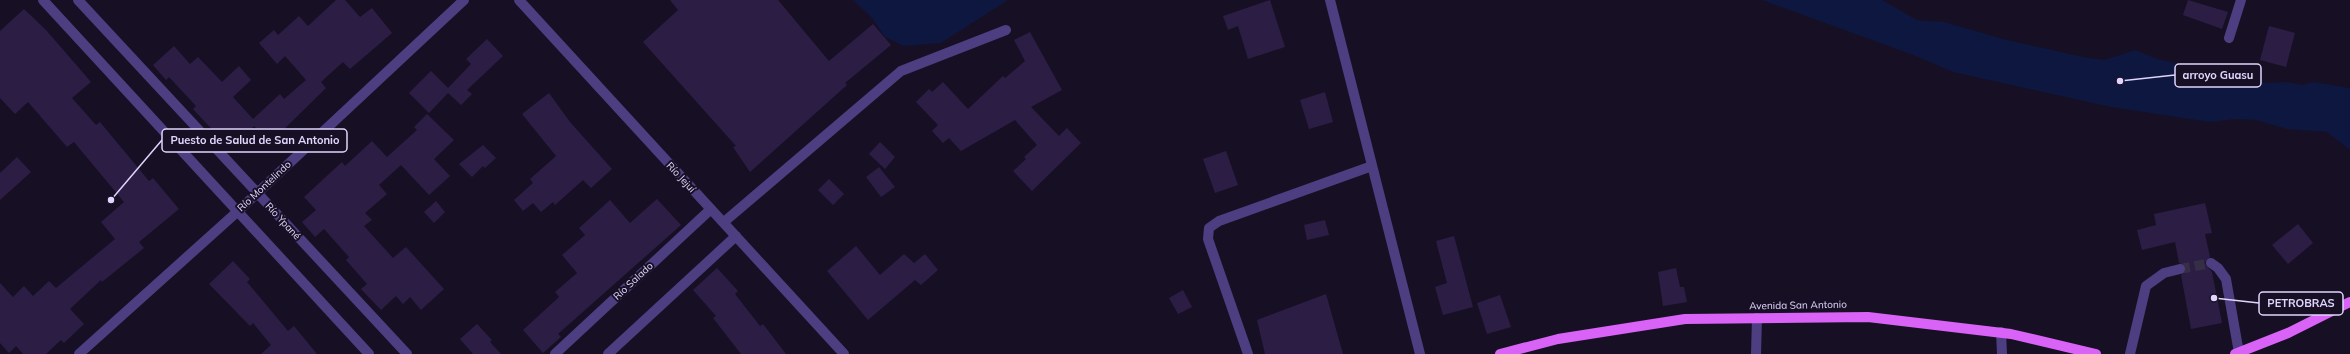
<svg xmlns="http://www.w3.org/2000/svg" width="2350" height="354" font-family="Mulish,sans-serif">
  <rect width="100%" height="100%" fill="#171024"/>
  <path fill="#0d1740" d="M853,0H1008L941,43L904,46L885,37L872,18Z
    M1762,0H1882L1917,20L1944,22L2003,39L2083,57L2104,60L2135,50L2157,59L2267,83L2287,82L2302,85L2313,82L2350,88V150L2327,132L2287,129L2256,120L2234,119L2210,122L2111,107L1953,72L1916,56Z"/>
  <path fill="#2c1d44" d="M336,0H345L360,17L372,8L392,33L350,69L343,62L321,82L326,88L270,143L254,126L230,149L193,109L196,106L169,77L166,80L153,65L174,46L190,64L198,57L222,82L239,66L251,80L233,97L253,119L280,94L284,99L306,80L285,56L277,64L259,43L274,30L278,35L299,16L308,26Z
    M670,0H778L829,61L873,24L891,45L845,83L847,85L750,172L733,147L736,146L643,42L678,10Z
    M1270,0L1285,47L1248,59L1238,26L1228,30L1223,16Z
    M2188,0L2228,12L2222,29L2183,15Z
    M24,9L46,30L91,82L72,98L96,125L100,122L149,181L153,178L179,209L139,242L144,248L102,282L101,280L70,309L84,324L64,343L61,340L46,354H23L16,346L9,353L0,343V283L13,297L24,286L33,296L49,281L56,288L115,239L101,222L124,202L74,142L67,147L28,102L15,114L0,98V31Z
    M2269,26L2295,33L2286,67L2260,60Z
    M1030,32L1062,90L1031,107L1059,136L1067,128L1081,143L1032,191L1013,171L1026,159L1024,157L1037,145L1015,120L961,151L949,138L943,143L932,131L938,125L916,102L929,89L932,92L943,82L968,109L1003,76L1005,78L1025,61L1014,40Z
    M487,39L503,56L467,90L472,94L461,105L448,93L429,113L409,93L431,71L448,88L471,64L466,59Z
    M1325,92L1333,122L1309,129L1300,100Z
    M549,93L570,122L612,169L591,188L583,180L555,205L553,202L541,212L533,203L523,211L514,200L533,183L530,179L556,156L522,114Z
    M427,114L454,140L434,159L450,176L429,195L401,165L379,185L387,194L365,213L372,220L364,226L393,258L406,247L444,289L421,310L410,297L403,304L396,296L381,310L361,289L367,284L346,260L349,257L324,229L315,237L302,222L316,210L304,197L342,162L345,166L372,141L387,157L417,130L414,127Z
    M880,142L895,157L885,169L869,154Z
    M483,145L496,158L485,168L483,166L472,177L459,164Z
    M1226,151L1238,185L1215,193L1203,159Z
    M17,157L31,172L0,200V173Z
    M879,167L895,187L881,197L866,177Z
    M829,179L844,194L833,205L818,190Z
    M657,199L681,225L558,334L561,337L543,353L523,330L559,297L555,292L577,273L562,255L585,235L579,228L610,200L630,223Z
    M436,201L445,212L434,223L424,212Z
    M2205,203L2212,233L2205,234L2210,257L2205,263L2212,272L2222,323L2191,329L2181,275L2185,273L2186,268L2184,264L2179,263L2175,242L2142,250L2137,230L2156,225L2154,214Z
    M1325,220L1329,235L1307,240L1304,225Z
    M2298,224L2313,243L2288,264L2272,245Z
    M1454,236L1473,307L1443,315L1435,287L1447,283L1436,241Z
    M856,246L880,275L904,254L914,263L925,254L938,270L921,285L915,280L868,320L827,271Z
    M233,261L250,279L247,282L288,331L294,326L317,354H261L271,345L253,323L250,326L209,284Z
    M717,268L738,291L735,294L760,326L763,324L786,354H741L713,318L716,316L693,290Z
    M1676,268L1680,287H1684L1687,302L1663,306L1658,272Z
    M1183,290L1192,307L1178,314L1169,298Z
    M1326,294L1343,354H1265L1257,320Z
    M1500,295L1511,327L1487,334L1477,303Z
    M477,324L492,340L490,342L501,354H473L460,339Z"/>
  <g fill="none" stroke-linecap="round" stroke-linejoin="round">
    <path stroke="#352e45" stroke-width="10" stroke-dasharray="10 5" stroke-linecap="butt" d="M2180,269L2211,263"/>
    <path stroke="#4c3e80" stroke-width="10" d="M43,0L369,354
      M78,0L407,354
      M519,0L844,354
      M1330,0L1420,354
      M2229,38L2241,0
      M724,222L901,71L1006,30
      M2211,263L2218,268L2226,279L2239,353
      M2001,332L2002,354
      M79,354L237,212L464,0
      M555,354L711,209
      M608,354L736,236
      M1248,354L1208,239L1209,228L1219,221L1372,166
      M1756,354L1757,318
      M2130,354L2146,286L2164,273L2180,269"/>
    <path stroke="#d963f6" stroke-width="10" d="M1500,354L1558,339L1685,319L1868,317L2011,334L2096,354
      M2235,354L2288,333L2350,302"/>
  </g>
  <g text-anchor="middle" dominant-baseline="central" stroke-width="4" stroke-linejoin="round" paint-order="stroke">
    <g font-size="10" fill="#e1d5fd" stroke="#171024">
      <text transform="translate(681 177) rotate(47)">Río Jejuí</text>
      <text transform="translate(264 186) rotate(-43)">Río Montelindo</text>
      <text transform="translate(283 221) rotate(47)">Río Ypané</text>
      <text transform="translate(633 281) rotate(-43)">Río Salado</text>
      <text transform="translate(1798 305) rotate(-1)">Avenida San Antonio</text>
    </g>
  </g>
  <path fill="none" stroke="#e1d5fd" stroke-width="1.5" d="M2120 81L2175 75M111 200L162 140M2214 298L2259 303"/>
  <g fill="#e1d5fd" stroke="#171024" stroke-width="1.5">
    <circle cx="2120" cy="81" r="4"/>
    <circle cx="111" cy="200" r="4"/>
    <circle cx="2214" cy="298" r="4"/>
  </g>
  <g fill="#171024" stroke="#e1d5fd" stroke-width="1.5">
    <rect x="2175" y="64" width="86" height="23" rx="4"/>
    <rect x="162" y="129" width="185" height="23" rx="4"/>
    <rect x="2259" y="292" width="84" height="23" rx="4"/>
  </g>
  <g font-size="11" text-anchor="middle" font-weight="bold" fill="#e1d5fd">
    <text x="2218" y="79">arroyo Guasu</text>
    <text x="255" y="144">Puesto de Salud de San Antonio</text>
    <text x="2301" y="307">PETROBRAS</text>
  </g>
</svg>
